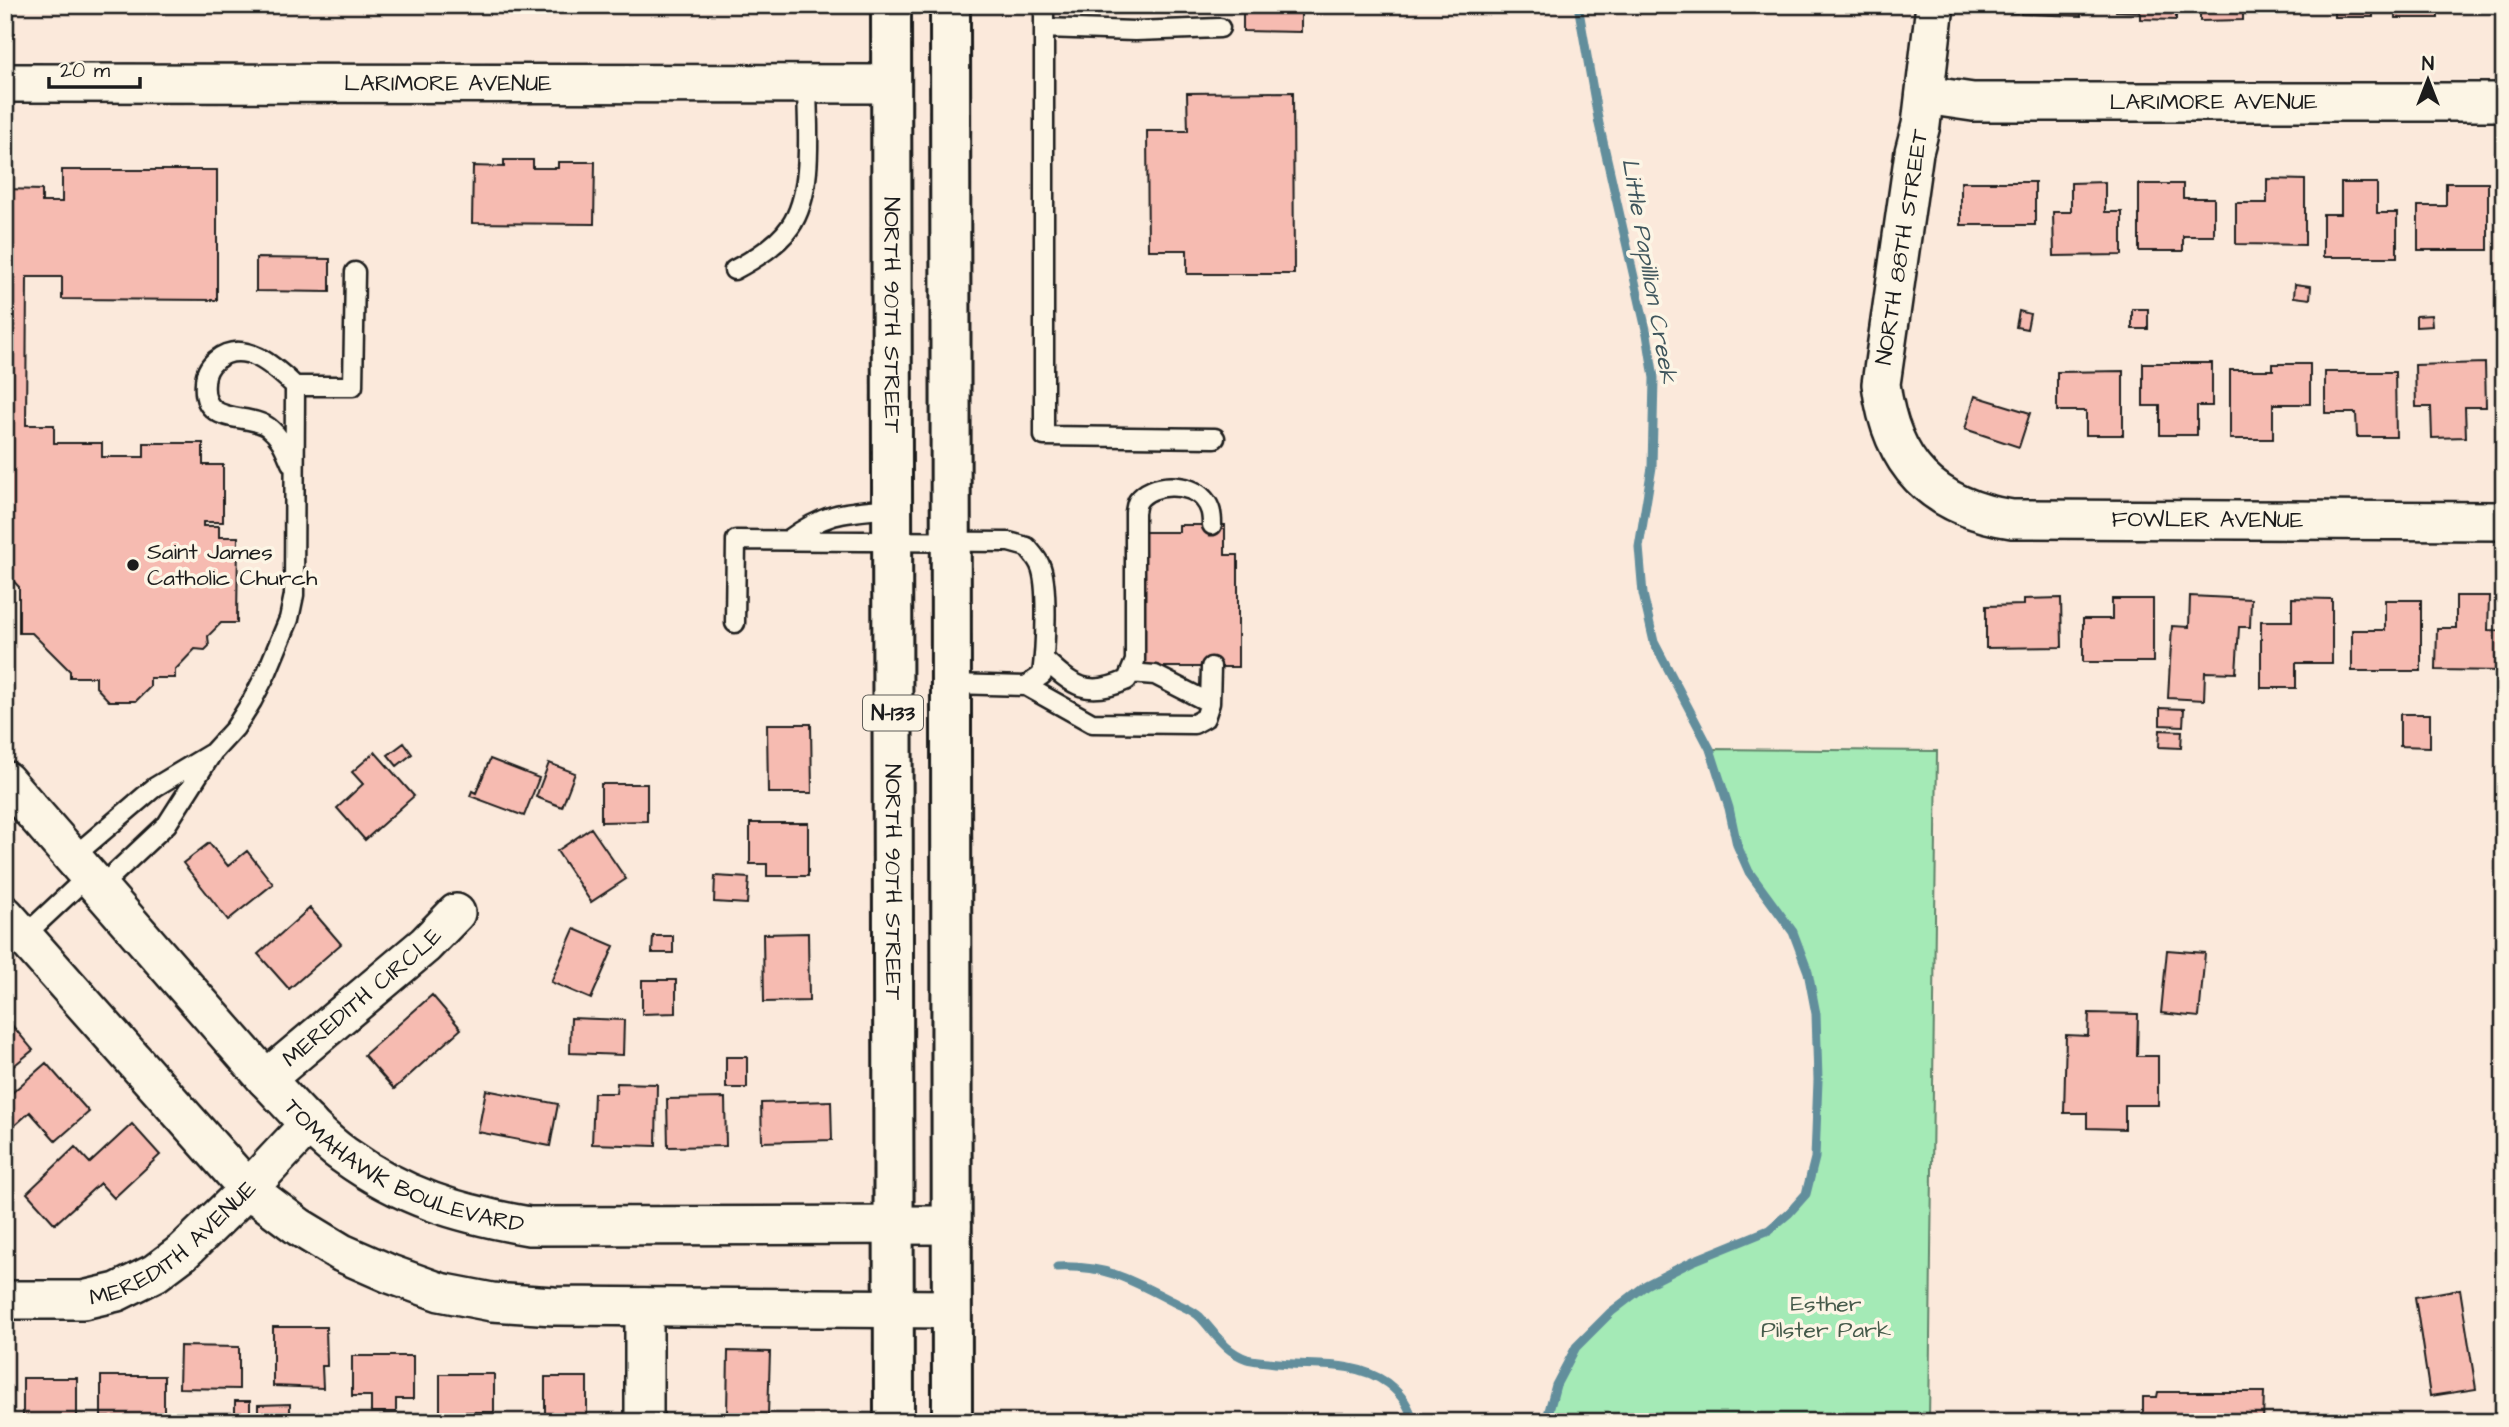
<svg xmlns="http://www.w3.org/2000/svg" width="2509" height="1427" font-family="'Architects Daughter',sans-serif">
  <rect width="100%" height="100%" fill="#fbe9db"/>
  <filter id="ink" filterUnits="userSpaceOnUse"><feTurbulence type="fractalNoise" baseFrequency=".0143" numOctaves="2"/><feDisplacementMap in="SourceGraphic" scale="14" xChannelSelector="R" yChannelSelector="G"/><feConvolveMatrix kernelMatrix="1 2 1 2 8 2 1 2 1" color-interpolation-filters="sRGB"/></filter>
  <g filter="url(#ink)">
    <path fill="#a4eab6" stroke="#608369" stroke-width="2" d="M1710,749L1937,751L1929,1422H1546L1556,1385L1576,1347L1611,1312L1646,1285L1693,1261L1769,1230L1789,1213L1806,1194L1815,1159L1818,1080L1816,1014L1808,972L1793,932L1749,872L1737,845L1729,808Z"/>
    <g fill="none" stroke-linecap="round" stroke-linejoin="round">
      <path stroke="#628e9c" stroke-width="9" d="M1057,1267C1105,1265 1130,1279 1172,1301C1181,1306 1193,1310 1200,1317C1216,1334 1223,1350 1247,1359C1253,1361 1262,1361 1268,1362C1309,1368 1352,1358 1387,1383C1400,1393 1410,1405 1413,1422
        M1546,1422L1556,1385L1576,1347L1611,1312L1646,1285L1693,1261L1769,1230L1789,1213L1806,1194L1815,1158L1818,1080L1816,1014L1808,972L1793,932L1749,872L1737,845L1729,808L1710,749L1654,642L1643,594L1639,547L1652,467L1654,378L1647,334L1599,124L1578,5"/>
    </g>
    <path fill="#f6bbb1" stroke="#1c1c1c" stroke-width="2" d="M1243,5H1301V32L1243,31Z
      M1994,5H2017V13H1994Z
      M2021,5H2081V16L2021,14Z
      M2116,5H2176V20L2140,19V12L2116,11Z
      M2200,5H2243V20L2200,21Z
      M2334,5H2373V17H2334Z
      M2395,5H2438V18H2396Z
      M1293,92L1294,274H1187V250H1148L1147,131H1188L1187,93Z
      M504,160H533V168H558V162H595L594,224L472,223L473,166L504,167Z
      M62,170H217V300L62,299V277H27L26,425H54V443H102V457H144V443H203V465H223V522H203V526H219V537H238L237,623H221L208,636L209,646L205,650L195,649L175,670V678H150V687L136,701H109L96,687V677H70V671L32,633H19V587L5,572V189L42,190V202H62Z
      M2267,179L2305,180V245L2236,244V203H2267Z
      M1961,182H2035V225H1961Z
      M2105,182V212H2122V255L2054,256L2053,212H2071V183Z
      M2341,183H2377V213H2397V257H2323V214H2341Z
      M2446,183H2488V250H2418V206H2446Z
      M2139,184H2183V198H2214V236H2183V251H2139Z
      M256,258L330,259V292L256,291Z
      M2295,284L2311,286L2310,299L2294,297Z
      M2132,309H2148V329H2132Z
      M2019,311L2030,314L2027,329L2016,327Z
      M2431,315L2432,326L2416,327V316Z
      M2143,363H2212V406H2197V435H2160V406H2143Z
      M2485,363L2486,407H2465L2466,437L2432,438L2431,407H2416L2415,365Z
      M2273,364H2310V404H2273V439H2230V370H2273Z
      M2123,371V435H2086V411H2057V372Z
      M2325,372H2395L2396,437H2357L2356,413H2325Z
      M1975,396L2030,413L2019,447L1965,429Z
      M1179,525H1225V555H1238V667H1141L1142,532H1179Z
      M2190,596L2251,599L2250,627H2239L2236,673L2205,672L2204,700L2168,698L2172,626L2189,627Z
      M2456,596H2489L2488,630L2504,631V671L2436,670L2437,628H2456Z
      M2061,598L2062,647L1986,648V606L2024,605V599Z
      M2292,598L2332,599V663H2296V688H2261V621H2292Z
      M2112,599H2153V662H2083V619H2112Z
      M2385,600H2421V671H2352V630H2385Z
      M2160,708L2184,709L2183,726L2160,725Z
      M2400,714H2430V747L2400,746Z
      M767,724H811L812,793H768Z
      M2160,730L2182,731L2181,748L2159,747Z
      M404,743L412,754L397,766L388,755Z
      M375,752L414,796L365,840L337,808L363,784L352,772Z
      M490,759L539,778L524,816L470,796L472,791L476,793Z
      M549,763L575,773L562,807L536,797Z
      M601,784H647V821L601,822Z
      M750,823H808V876H767V864H750Z
      M591,828L626,879L591,902L557,851Z
      M209,843L228,866L247,851L273,884L228,920L183,863Z
      M715,876L749,878L747,904L714,902Z
      M310,908L341,944L289,989L258,954Z
      M574,929L614,946L591,999L551,982Z
      M808,933L809,1001L764,1002L763,934Z
      M653,936H673V953H652Z
      M2167,950L2205,953L2199,1017L2161,1013Z
      M642,980H676V1013L642,1014Z
      M432,995L461,1029L394,1089L364,1055Z
      M2089,1013L2138,1014L2137,1056H2158V1105H2125V1129L2087,1128V1113H2064L2066,1035L2088,1036Z
      M5,1017L33,1050L5,1073Z
      M571,1018L624,1020L623,1055L570,1053Z
      M726,1057H747V1088H726Z
      M46,1063L89,1112L56,1141L30,1112L14,1126L5,1116V1099Z
      M617,1083L657,1084L656,1146L592,1144L594,1093H616Z
      M486,1090L558,1104L550,1146L478,1132Z
      M725,1098L726,1146L668,1147L667,1099Z
      M831,1101L832,1140L762,1142L761,1103Z
      M132,1124L160,1155L114,1198L100,1183L55,1224L27,1193L75,1147L90,1163Z
      M2460,1289L2476,1389L2430,1396L2415,1297Z
      M273,1327H326L327,1366H322L323,1388L273,1386Z
      M180,1346L239,1347V1389L179,1388Z
      M728,1351L770,1352L768,1415L727,1414Z
      M352,1356H413V1399H396V1412H371V1396H352Z
      M440,1374H494V1412H440Z
      M101,1376H164V1417H101Z
      M545,1377H587V1422H545Z
      M23,1378H77V1418H23Z
      M2158,1392H2264L2263,1422H2143V1397H2157Z
      M235,1401H250V1414H235Z
      M290,1404V1422H258V1405Z"/>
    <g fill="none" stroke-linecap="round" stroke-linejoin="round">
      <defs>
        <path id="service" d="M1044,5V436L1215,438
          M1044,28L1135,31L1220,28
          M734,270C753,260 778,245 790,227C815,191 807,126 807,83
          M291,463C285,449 281,437 268,427C248,412 201,427 205,383C205,374 209,366 216,360C244,337 276,368 295,386
          M788,540C828,511 846,512 893,508
          M735,623L736,540L1009,542L1027,547C1031,552 1037,558 1040,565C1049,584 1045,652 1042,675L1026,686L951,684
          M1044,659C1073,686 1087,698 1127,680L1135,661V512C1136,508 1136,504 1138,501C1151,482 1190,482 1204,499C1211,507 1212,515 1212,525
          M1130,673L1155,675L1210,703
          M1026,686L1092,723L1194,724L1205,718L1210,703L1211,667
          M73,857L155,787L210,754
          M100,887L167,824L213,752L235,728L252,701L267,672L289,619L294,595L295,386H353L355,272
          M24,936L89,875"/>
        <g id="minor">
          <path id="s1" d="M1935,5L1921,125L1914,152L1881,384C1891,464 1932,507 2012,519L2504,521"/>
          <path id="s2" d="M5,83L891,84"/>
          <path id="s3" d="M1925,95L1973,102H2504"/>
          <path id="s4" d="M5,780L266,1079C291,1105 315,1134 344,1155C402,1197 459,1214 529,1226L952,1225"/>
          <path d="M5,915L248,1189L299,1227L342,1253L390,1274L440,1292L492,1302L554,1306L951,1309"/>
          <path id="s5" d="M266,1079L425,945L456,913"/>
          <path id="s6" d="M5,1300H83L117,1292L155,1273L183,1252L248,1189L309,1124"/>
          <path d="M644,1307V1422"/>
        </g>
        <g id="primary">
          <path id="s7" d="M891,5L894,1422"/>
          <path d="M950,5L952,1422"/>
        </g>
      </defs>
      <use href="#service" stroke="#1c1c1c" stroke-width="23"/>
      <use href="#minor" stroke="#1c1c1c" stroke-width="42"/>
      <use href="#primary" stroke="#1c1c1c" stroke-width="44"/>
      <use href="#service" stroke="#fcf5e5" stroke-width="18"/>
      <use href="#minor" stroke="#fcf5e5" stroke-width="37"/>
      <use href="#primary" stroke="#fcf5e5" stroke-width="38"/>
    </g>
  </g>
  <circle fill="#1c1c1c" stroke="#fcf5e5" stroke-width="2.5" cx="133" cy="565" r="7"/>
  <g text-anchor="middle" dominant-baseline="central" stroke-width="7" stroke-linejoin="round" paint-order="stroke">
    <rect fill="#fcf5e5" stroke="#5f5d58" stroke-width="2" x="863" y="695.5" width="60" height="35" rx="5"/>
    <g font-size="21" font-weight="bold" fill="#1c1c1c">
      <text x="893" y="713">N-133</text>
    </g>
    <g font-size="23" fill="#1c1c1c" stroke="#fcf5e5">
      <text stroke="none"><textPath href="#s2" startOffset="443">LARIMORE AVENUE</textPath></text>
      <text stroke="none"><textPath href="#s3" startOffset="289">LARIMORE AVENUE</textPath></text>
      <text transform="translate(1902 247) rotate(-81)">NORTH 88TH STREET</text>
      <text stroke="none"><textPath href="#s7" startOffset="310">NORTH 90TH STREET</textPath></text>
      <text stroke="none"><textPath href="#s1" startOffset="784">FOWLER AVENUE</textPath></text>
      <text stroke="none"><textPath href="#s7" startOffset="877">NORTH 90TH STREET</textPath></text>
      <text stroke="none"><textPath href="#s5" startOffset="126">MEREDITH CIRCLE</textPath></text>
      <text stroke="none"><textPath href="#s4" startOffset="565">TOMAHAWK BOULEVARD</textPath></text>
      <text stroke="none"><textPath href="#s6" startOffset="186">MEREDITH AVENUE</textPath></text>
    </g>
    <g font-size="23" fill="#1c1c1c" stroke="#fcf5e5" text-anchor="start">
      <text x="147" y="552">Saint James<tspan x="147" dy="26">Catholic Church</tspan></text>
    </g>
    <g font-size="23" fill="#455a4a" stroke="#fcf5e5">
      <text x="1826" y="1304">Esther<tspan x="1826" dy="26">Pilster Park</tspan></text>
    </g>
    <g font-size="24" font-style="italic" fill="#3f555c" stroke="#fcf5e5">
      <text transform="translate(1649 271) rotate(80)">Little Papillion Creek</text>
    </g>
  </g>
  <rect width="2509" height="1427" fill="none" stroke="#fcf5e5" stroke-width="28"/>
  <rect x="14" y="14" width="2481" height="1399" fill="none" stroke="#1c1c1c" stroke-width="2.5" filter="url(#ink)"/>
  <g transform="translate(2428 80)" stroke="#fcf5e5" stroke-width="5" paint-order="stroke">
  <path d="M0-5L12 26L0 18L-12 26Z" fill="#1c1c1c"/>
  <text y="-10" font-size="19" font-weight="bold" text-anchor="middle" fill="#1c1c1c">N</text>
  </g>
  <path d="M49 77v10h91v-10" fill="none" stroke="#1c1c1c" stroke-width="3.5"/>
  <text x="60" y="77" font-size="21" fill="#1c1c1c" stroke="#fcf5e5" stroke-width="5" paint-order="stroke">20 m</text>
</svg>
